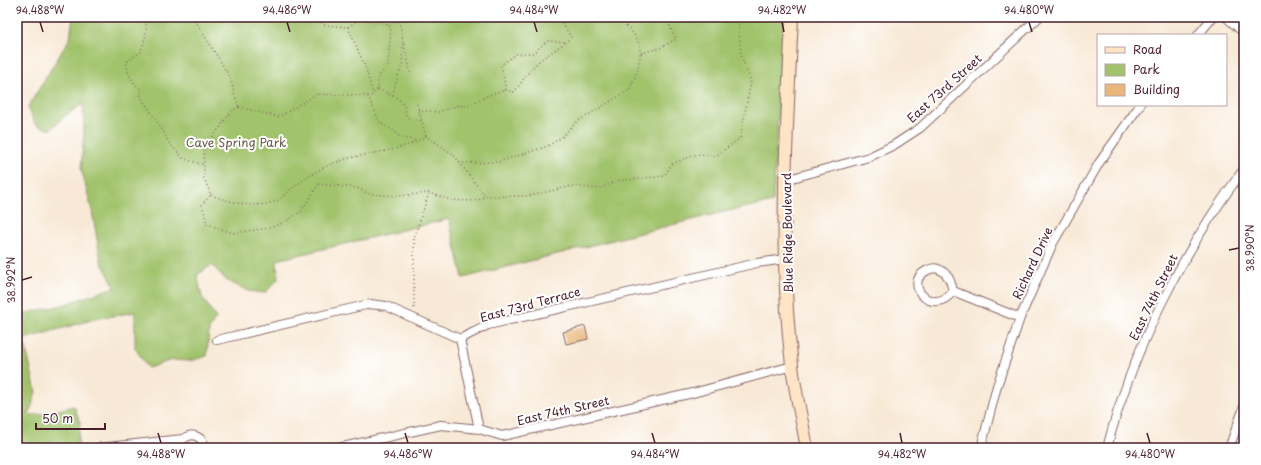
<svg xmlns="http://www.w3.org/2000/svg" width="1261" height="465" font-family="'Playpen Sans',sans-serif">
  <rect width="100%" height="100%" fill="#fff"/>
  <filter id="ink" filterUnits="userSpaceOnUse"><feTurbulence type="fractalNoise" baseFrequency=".025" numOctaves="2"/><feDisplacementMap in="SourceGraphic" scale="8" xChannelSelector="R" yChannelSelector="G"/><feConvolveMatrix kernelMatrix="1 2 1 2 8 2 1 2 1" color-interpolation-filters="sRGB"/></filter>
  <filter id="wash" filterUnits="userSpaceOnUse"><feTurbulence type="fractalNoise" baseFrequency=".012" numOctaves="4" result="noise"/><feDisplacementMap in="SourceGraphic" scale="16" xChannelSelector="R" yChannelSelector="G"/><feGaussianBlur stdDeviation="0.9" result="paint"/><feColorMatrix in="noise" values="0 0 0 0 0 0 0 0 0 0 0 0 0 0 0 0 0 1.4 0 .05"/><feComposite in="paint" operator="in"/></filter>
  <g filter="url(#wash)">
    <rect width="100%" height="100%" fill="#f8e9d6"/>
    <path fill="#a1c36c" stroke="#76714c" d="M73,17H784L773,202L723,212L463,278L449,219L277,260L278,279L265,293L248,291L226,280L212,265L197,275L202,297L216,318L209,329L207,356L190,361L172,360L148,368L135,348V312L95,319L24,339L36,392L29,415L43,414L74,406L80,422L78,445L67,448H33L21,441L19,448H17V315L63,305L115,287L101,261L92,211L81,168L84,133L83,104L69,113L49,130L35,124L28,107L70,38Z"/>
    <g id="blocks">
      <path fill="#eab67a" d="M585,326L588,339L566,344L563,332Z"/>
    </g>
  </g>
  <g filter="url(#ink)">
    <use href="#blocks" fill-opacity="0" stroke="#876667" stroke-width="1"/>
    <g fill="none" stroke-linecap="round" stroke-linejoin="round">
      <defs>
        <path id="street" d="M1226,17L1244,33
          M1198,35L1213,17
          M785,180L869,157L894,145L920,128L1039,17
          M953,291C933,318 902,284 926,271C930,269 934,267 938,269C948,272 951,282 953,291L1020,318
          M460,339L479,429
          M217,340L370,304L386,306L460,339L488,325L757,263L785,259
          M97,448L183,439C191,434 195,434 202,440V444
          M338,448L441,425L479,429L502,436L693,393L792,366
          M981,448L997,386L1020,318L1053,243L1099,163L1140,105
          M1107,448C1133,348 1182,252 1244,169
          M1229,448L1244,407"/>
        <path id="secondary" d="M792,17C787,132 778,250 792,365C795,392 802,420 807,448"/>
      </defs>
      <use href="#street" stroke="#876667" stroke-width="10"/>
      <use href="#secondary" stroke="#876667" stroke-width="14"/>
      <path stroke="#876667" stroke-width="1.5" stroke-dasharray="1 3" stroke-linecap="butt" d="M143,17C150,28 144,41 141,52L126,62C128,73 131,83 141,89V97L163,131L169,143L184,159L205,165
        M193,17L230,77L234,93L239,107
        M315,17L325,25L348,27L362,17
        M364,17L384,21
        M398,17L411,75
        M348,27L366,69L373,94
        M641,53L660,48L676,39L670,27L667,17
        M378,89C386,93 395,95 401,102C411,113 399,119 422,121
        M506,90L501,65L516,54L533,53L547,41L566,42
        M393,95L396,82L402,64L403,43
        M368,96L380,123L394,131L400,137L417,141
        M417,104L426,136L453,154L485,196
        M239,107L232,110L204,150V178L211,195L202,204L207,224L233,233L269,228L285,222L301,211L319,184L357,188L369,194L398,196L429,193L451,200L471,201L479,200L485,196H529L572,186L599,189L617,181L664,176L672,164L697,154L716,156L740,138L751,81L741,55L738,17
        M239,107L279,117L317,94L371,96L378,89V77L388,66L391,28L384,21V17
        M418,110L438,112L459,105L467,106L489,95L506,90L514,92C522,82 529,70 538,62C549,53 561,47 571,37L558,17
        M459,163L498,162L548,146L562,137L575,123L629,90C636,76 645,54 637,39C632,31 624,24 619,17
        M211,195C230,202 253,209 274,202C280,200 286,193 291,189C302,181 314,172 327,166C358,151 397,155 426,136
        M414,308V238L429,193"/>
      <use href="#street" stroke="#fff" stroke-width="8"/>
      <use href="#secondary" stroke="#ffe4c6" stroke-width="12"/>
    </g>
  </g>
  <path fill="none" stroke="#4a1f2b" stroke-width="1.5" d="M40,22L43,32M287,22L290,32M534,22L537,32M782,22L784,32M1029,22L1032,32M1229,250L1239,248M22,280L32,277M158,433L161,443M405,433L408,443M652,433L655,443M900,433L902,443M1147,433L1150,443"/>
  <g text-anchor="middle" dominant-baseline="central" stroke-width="4" stroke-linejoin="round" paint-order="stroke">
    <g font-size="12" fill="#4a1f2b" stroke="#fff">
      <text transform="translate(944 88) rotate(-42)">East 73rd Street</text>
      <text transform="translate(787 233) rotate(-91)">Blue Ridge Boulevard</text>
      <text transform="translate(1032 263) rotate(-65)">Richard Drive</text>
      <text transform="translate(1153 297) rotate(-64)">East 74th Street</text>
      <text transform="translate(530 304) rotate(-15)">East 73rd Terrace</text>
      <text transform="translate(563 410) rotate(-13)">East 74th Street</text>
    </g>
    <g font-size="12" fill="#685842" stroke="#fff">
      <text x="236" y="142">Cave Spring Park</text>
    </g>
  </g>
  <rect width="1261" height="465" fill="none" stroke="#fff" stroke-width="44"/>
  <rect x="1097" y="34" width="130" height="72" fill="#ffffff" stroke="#b7a5aa"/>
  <rect x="1105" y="47" width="20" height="6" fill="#ffe4c6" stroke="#b7a5aa"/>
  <text x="1133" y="54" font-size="12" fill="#4a1f2b">Road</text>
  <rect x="1105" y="64" width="20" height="12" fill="#a1c36c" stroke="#b7a5aa"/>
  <text x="1133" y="74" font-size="12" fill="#4a1f2b">Park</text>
  <rect x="1105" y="84" width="20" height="12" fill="#eab67a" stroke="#b7a5aa"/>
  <text x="1133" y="94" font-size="12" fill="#4a1f2b">Building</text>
  <path d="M36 423v6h69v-6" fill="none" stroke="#4a1f2b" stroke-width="2"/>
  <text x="42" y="423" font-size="12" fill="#4a1f2b" stroke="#ffffff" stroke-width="3" paint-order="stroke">50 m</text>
  <rect x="22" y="22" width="1217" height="421" fill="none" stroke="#4a1f2b" stroke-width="1.5"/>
  <g font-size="10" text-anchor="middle" fill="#4a1f2b">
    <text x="40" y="14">94.488°W</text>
    <text x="287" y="14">94.486°W</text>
    <text x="534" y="14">94.484°W</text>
    <text x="782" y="14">94.482°W</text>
    <text x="1029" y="14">94.480°W</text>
    <text transform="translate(1250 248) rotate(-90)" y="4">38.990°N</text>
    <text transform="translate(11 280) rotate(-90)" y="4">38.992°N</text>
    <text x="161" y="458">94.488°W</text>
    <text x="408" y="458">94.486°W</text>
    <text x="655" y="458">94.484°W</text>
    <text x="902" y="458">94.482°W</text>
    <text x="1150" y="458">94.480°W</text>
  </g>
</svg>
